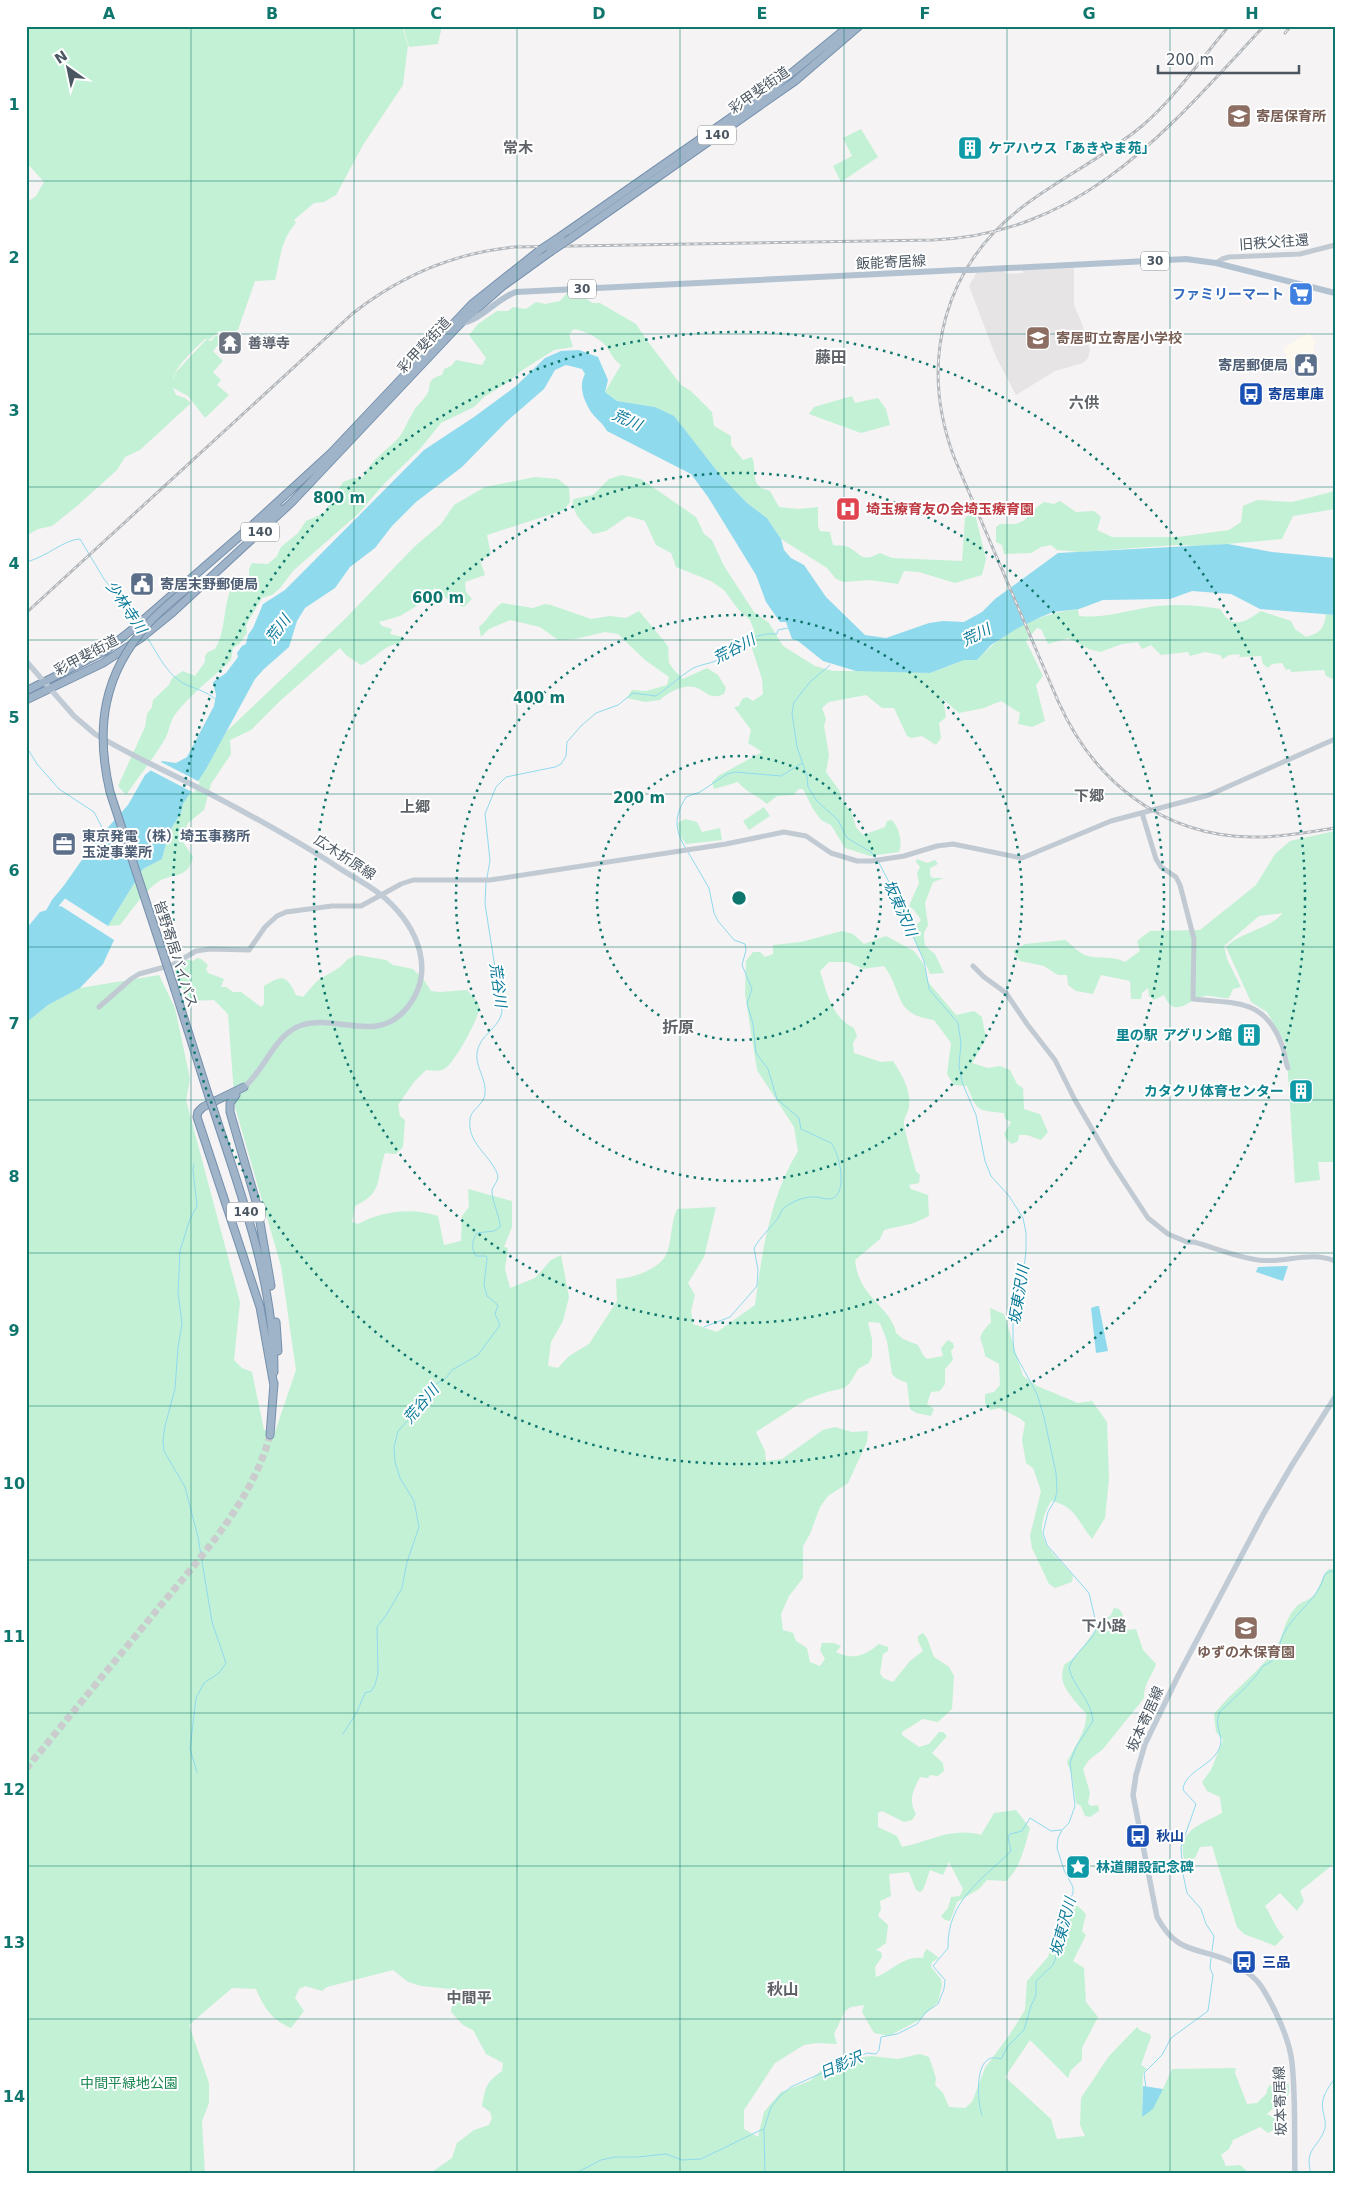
<svg xmlns="http://www.w3.org/2000/svg" width="1361" height="2200" font-family="'DejaVu Sans','Noto Sans JP',sans-serif">
  <rect width="100%" height="100%" fill="#f5f3f3"/>
  <path fill="#fdf9ef" d="M1309,332L1316,343L1313,347L1321,371L1298,380L1283,349Z"/>
  <path fill="#e6e4e5" d="M1074,268V305L1083,326L1090,350L1088,358L1083,363L1055,371L1016,395L996,357L969,286L977,272L1004,271L1007,274L1023,273V270Z"/>
  <path fill="#c3f1d5" d="M26,26H402L408,45L403,85L363,145L336,195L324,202L314,203L294,220L296,223C280,241 281,257 275,280L255,281L238,330L229,333L219,331L210,339H205C196,348 173,368 173,380L175,373L203,343L207,339L211,341L216,335L222,340L213,351L223,361L213,372L221,380L217,385L229,395L205,418L188,396L173,388L176,395L185,398L191,403L140,450L125,457L117,470L77,506L52,526L38,529L26,536V203L36,196L44,182L26,162Z
    M403,26H442L438,44L409,47Z
    M861,129L878,157L841,182L833,166L852,156L843,138Z
    M568,292L580,294L592,303H600L636,324L646,339L681,385L691,391L712,412L714,426L731,436V445L743,460L752,457C758,472 748,486 770,491L779,507L799,509L818,507V526L820,531L830,532L833,545C837,546 841,545 845,546C860,550 859,565 880,553L892,558L962,561L965,518L974,510L986,559L982,575L955,583L919,572L904,571L898,584L869,580L844,582L836,579L827,568L781,539L767,518L747,503L721,476L674,417L655,407L617,401L605,392L621,365C612,358 612,354 606,346C598,337 585,331 574,329L569,334L573,347L554,350L521,371L511,380L484,397L474,407L441,423L420,449L383,485L358,514L294,570L280,588L272,595L262,598L246,625L247,633L239,644L233,648L231,660C213,678 190,694 174,716C170,722 169,731 166,737C155,757 139,776 126,795L118,786L145,727L147,714L152,707L153,700L169,685L172,678L183,671L195,676L205,662V656L208,652L215,649C227,630 222,605 233,585L247,581L249,578V569L252,563L268,564L277,556L281,547L298,533L306,521L324,513L343,482L353,478L362,479C371,459 386,452 400,436C405,429 408,420 413,412C416,406 421,403 425,397C434,387 423,380 442,375L444,369L451,366L456,360L482,365L486,358L469,335L478,324L497,311H508L513,307L526,309L536,302L545,304L560,301Z
    M852,396L855,403L878,398L886,409L890,425L861,433L809,414L814,407Z
    M622,475L641,479L696,517L704,534L712,540L724,566L754,612L769,623L783,646L815,666L833,671H896L930,673L964,660H977C1005,630 1038,614 1078,609L1079,616C1106,619 1131,609 1157,606C1179,604 1198,605 1220,609C1223,612 1224,616 1227,618C1237,629 1252,617 1261,611L1291,621L1295,629L1306,637C1320,633 1324,629 1326,614L1335,615V680L1326,676L1324,670L1291,672L1290,669L1286,670L1282,663L1272,664L1268,668L1263,664L1261,656L1239,657L1240,654L1229,655L1223,659L1220,655L1205,652L1190,656L1188,652L1161,655L1151,645L1142,649L1138,642L1122,644L1100,652L1089,649L1068,638L1048,644L1041,629L1037,628L1026,641L1043,676L1036,685L1045,721L1032,727L1018,724L1020,713L1001,701L984,708L959,713L943,699L946,717L939,723L941,738L936,745L922,736L911,738L907,736L894,708H882L866,695L829,702L822,708L826,719L824,726L829,755L826,772L839,790L843,803L851,811L856,827L863,835L885,827L887,821L892,820C899,828 903,842 899,852L870,856L845,848L831,825L821,820L813,809L803,789H799L793,795L777,796L767,804C756,794 748,794 738,782L714,789L712,782L718,776L762,752L748,743L751,730L734,707L739,706L742,699L747,697L753,701L763,694L762,679L748,636L754,630L750,620L738,609L724,590L711,581L676,567L671,553L656,545L645,521L628,516L606,531L593,534C584,524 571,513 573,499L593,495L609,479Z
    M535,477L558,479L569,488L570,502L564,510L487,535L491,555L480,560L485,575L465,582L466,592L472,599L464,607L451,602L435,588L415,607L400,616L379,622L382,626L392,629L390,634L403,637L400,643C380,647 379,657 361,665L346,655L340,648L280,701L251,730L230,740L231,754L211,784L204,810L188,823L181,839L193,857C187,882 169,871 154,885C141,896 131,911 120,925L108,926L143,869L162,859L169,832L181,813L183,804L227,731L345,619L414,547L441,524L454,505L485,487Z
    M1335,491V509L1293,516L1282,539L1204,546L1176,545L1080,552L1057,550L1051,545L1041,547L1031,553L1004,554L1002,545L996,542V527L1000,524H1016L1025,520L1032,511L1044,502L1054,504L1060,501L1076,512L1094,511L1101,517L1097,530L1112,537H1178L1229,530L1241,522L1243,506L1257,500L1292,502Z
    M502,603L533,608L545,604L551,605L591,619L610,616L626,618L639,611L668,646L669,663L674,670L683,679L707,668L718,675L726,688L724,694C708,701 707,690 694,687C684,684 666,693 660,700L645,702L627,698L632,690L646,691L667,685L669,677L645,660L618,634L605,632L575,639L558,640L540,627L510,620L489,629L481,637L479,627C488,620 493,608 502,603Z
    M764,807L770,816L749,830L743,821Z
    M685,819L697,822L702,832L720,828L722,840L686,844L679,834L678,823Z
    M1335,831V1162H1318L1320,1180L1295,1183L1286,1045L1267,1012L1251,1002L1226,947C1242,931 1268,930 1283,913L1259,916L1224,946L1227,959L1241,987L1233,989L1229,998C1221,999 1212,995 1205,996C1189,998 1175,1021 1164,995L1154,1000L1149,996L1148,988L1142,993L1141,999H1131L1130,981L1101,975L1093,994L1076,991L1068,985L1067,975H1058L1044,966L1020,961L1013,951L1025,944L1065,940C1071,944 1078,952 1085,955C1098,960 1113,955 1125,962L1140,951L1137,941L1150,931L1200,930L1256,885L1275,854L1290,841Z
    M917,859L927,863L935,860L938,864L930,868V875L932,878H944L933,882L925,903L928,925L924,933V938L925,946L935,954L944,973L930,974L913,936L912,930L921,920L914,910L909,906L919,883L917,873L920,867L916,862Z
    M842,931L853,934L864,944L886,936L914,951L923,963L929,983L956,1015L974,1011L982,1017L986,1039L972,1063L988,1068L1000,1066L1010,1070L1017,1084L1023,1088L1024,1109L1040,1114L1048,1132L1041,1140L1027,1135H1019L1018,1141L1012,1144L1007,1140L1004,1134L1011,1122L1005,1119L1004,1113C977,1110 978,1113 967,1086L954,1085L947,1074L951,1043L934,1020C892,1014 904,992 884,966L863,969L848,962H829L820,971C827,993 832,1018 854,1028L857,1036L853,1043L854,1053L881,1062L893,1061C902,1075 911,1089 909,1107C908,1113 903,1119 904,1125C907,1141 912,1156 916,1171L920,1175L919,1183L909,1185L911,1189L928,1195L929,1216L914,1223L884,1230L880,1239L855,1260C856,1270 859,1279 864,1287C874,1303 893,1315 896,1333L903,1339L918,1345L923,1355L927,1359L943,1356L941,1348L948,1340L953,1343L954,1347L951,1351L953,1360L945,1369V1384L940,1391L931,1392L927,1404L934,1409L931,1416L916,1413L910,1409L907,1383L896,1378L892,1374L887,1341L880,1323L870,1322L868,1323L872,1339V1356L869,1363L858,1369L850,1383L844,1388L827,1392L807,1399L756,1432L765,1451L766,1461L782,1459L823,1430L835,1427L852,1432L868,1431L867,1442L848,1483L828,1496L820,1507L810,1534L803,1546V1578L789,1596L781,1614L783,1630L793,1633L796,1641L807,1648L810,1662L820,1666L825,1659L820,1650L822,1643H834L841,1646L836,1652C852,1661 866,1655 879,1644L888,1647V1651L883,1654L880,1673L883,1678L893,1682L910,1661L923,1651L918,1641V1636L923,1633L927,1638L934,1657L949,1667L954,1676L952,1709L938,1722L923,1719L902,1732V1735L919,1747L929,1744L939,1732H943L947,1736L932,1753L943,1763L944,1771L938,1776L930,1775L928,1778L920,1777C913,1791 908,1799 916,1814L912,1820L904,1822L882,1811L878,1813V1827L897,1836L902,1847C932,1841 951,1827 981,1835L994,1813L1016,1810L1030,1828C1025,1845 1020,1870 1006,1881L987,1880L979,1889L957,1902L950,1921L945,1920L941,1916L948,1908L951,1897L960,1896L963,1889L949,1862L943,1875L930,1870L923,1890L920,1892L916,1890L909,1872L889,1874L891,1896L880,1901L881,1909L878,1916L888,1925L886,1943L876,1950L881,1952L882,1957L875,1967L876,1977C892,1971 904,1955 923,1958L924,1953L927,1949L939,1958L932,1962L931,1967L941,1979L942,1985L938,2002L919,2020L889,2036L874,2033L862,2012L864,2005L851,2007L845,2011L834,2034L837,2044L817,2043L804,2045L775,2063L744,2110V2129L758,2137L764,2112L781,2092L810,2081L823,2069L843,2060L871,2056L898,2059L920,2054L929,2057L936,2078L935,2085L943,2093L949,2107L965,2108L972,2102L985,2068L1010,2034L1025,2010L1027,1981L1048,1957L1053,1942H1059C1073,1921 1047,1923 1067,1900L1079,1907L1086,1914L1082,1931L1086,1935L1073,1961L1084,1968L1086,2002L1098,2017L1082,2048V2060L1071,2070L1068,2078L1030,2040L1005,2077L1051,2119L1057,2139L1085,2136L1080,2125L1081,2098L1109,2056L1137,2027L1141,2031L1150,2034L1151,2037L1141,2065L1147,2069L1143,2073L1142,2117L1163,2089L1172,2069L1236,2068L1235,2073L1247,2104L1257,2103L1267,2093V2089L1270,2085L1282,2086L1285,2082L1289,2085V2093L1286,2099L1282,2100L1267,2114L1277,2120L1279,2127L1268,2133L1260,2127L1233,2140L1229,2149L1221,2155L1226,2166L1240,2165L1250,2174H429L452,2158L457,2143L474,2130L489,2125L492,2118L490,2112L482,2106C486,2085 486,2083 502,2071L503,2063L486,2054L473,2030L463,2025L451,2012L452,2005L461,1990L421,1986L408,1982L393,1970L327,1987L322,1991L305,1986L299,1989L295,1998L304,2011L291,2028C272,2020 264,2008 256,1989L232,1988L189,2025L209,2083V2103L202,2121L205,2174H26V1023L48,1005L80,988L159,975L175,1008L190,1079L186,1100L240,1302L234,1360L242,1368L252,1372L264,1430L275,1432L296,1370L281,1266L235,1107L228,1014L214,1000L189,1001L174,968L185,959L193,961L197,958L201,959L208,965L206,969L208,973L224,979L221,987H226L233,992H241L261,1007L264,1004V986C282,975 286,974 296,995L303,997L317,981L340,967L348,959L357,955L386,960L393,965L413,969L424,980L431,991L439,992L467,990C470,994 477,1000 479,1005C482,1014 456,1059 448,1066C442,1072 435,1071 426,1070L414,1082L398,1105L400,1116L405,1120L403,1147L396,1154L385,1153C376,1180 383,1193 355,1206L352,1222L358,1224C381,1211 413,1207 438,1216L444,1245L461,1241L462,1216L469,1207L468,1189L512,1201V1227L504,1247L508,1248L505,1269L510,1288L535,1278L551,1260L561,1255L569,1297L563,1321L551,1342L548,1366L558,1368L569,1356L589,1344L617,1301L616,1279C633,1278 663,1269 668,1250C672,1236 671,1223 677,1209L716,1207L704,1257L688,1283L695,1295L691,1311L693,1324L717,1332L755,1305C762,1252 770,1197 798,1151L794,1127L757,1070L745,994L746,961L753,952H760L765,957L773,954V945L801,942Z
    M990,1308L1004,1314L1023,1376L1037,1386L1078,1403L1092,1401L1107,1422L1109,1479L1105,1518L1092,1539C1078,1522 1076,1506 1051,1501C1030,1538 1049,1548 1073,1575L1072,1582L1055,1588L1049,1584L1032,1548L1030,1536L1041,1491L1033,1468L1026,1463L1022,1440L1025,1423C1017,1415 1009,1414 1000,1408L990,1410L985,1403V1394L994,1392L1000,1385L999,1364L985,1356C983,1336 973,1342 991,1322Z
    M1329,1569H1335V1863L1300,1891L1304,1901L1297,1911L1280,1893L1265,1906C1272,1917 1275,1927 1284,1937L1275,1946L1244,1934L1237,1927L1212,1846L1200,1847L1195,1858L1185,1862C1175,1831 1200,1825 1222,1813L1220,1797L1207,1791L1202,1782L1211,1770L1223,1740L1216,1732L1214,1714C1233,1690 1260,1672 1277,1646C1285,1632 1284,1619 1298,1605C1303,1601 1310,1600 1314,1595C1321,1586 1321,1576 1329,1569Z
    M1114,1608L1119,1609L1123,1615L1120,1622L1126,1630L1136,1629L1143,1650L1156,1664C1152,1676 1143,1685 1144,1698L1103,1749L1089,1760L1083,1769L1090,1793L1088,1803L1091,1806L1098,1805L1099,1811L1090,1817L1085,1816L1081,1806L1076,1803L1072,1776L1067,1762C1074,1747 1088,1729 1086,1713C1080,1708 1065,1690 1063,1682C1061,1677 1063,1670 1064,1665L1075,1657L1101,1623L1111,1615Z"/>
  <path fill="#90daee" d="M579,350L598,357L608,380L605,392L617,401L655,407L674,416L721,476L747,503L767,518L781,539L784,550L791,558L804,565L826,597L865,635L886,638L929,623L943,621L964,622L982,612L995,599L1058,553L1228,544L1272,552L1335,558V615L1260,609L1231,594L1192,591L1170,599L1103,600L1079,609L1053,612L1041,617L1018,628L991,645L977,660H964L930,673L856,671L823,661L798,641L792,639L786,622H780L766,602L756,575L708,497L691,474L607,431C603,423 596,419 591,412C584,401 578,386 585,374L582,369L566,365L555,370L544,389L506,422L462,467L416,502L392,526L375,548L350,567L335,588L305,608L297,621L289,647L264,669L255,679L206,769L183,804L181,813L169,832L162,859L143,869L108,926L58,894L93,844L128,805L145,775L162,761L176,763L187,757L214,706L216,695L213,682L226,673L238,657L237,653L242,646L246,644L248,635L253,628L263,604L285,590L424,450L474,417L516,386L545,358L561,351Z
    M61,906L114,940L103,964L80,988L48,1005L26,1023V929L40,912Z
    M1288,1266L1283,1281L1256,1272L1258,1267Z
    M1097,1306H1099L1108,1351L1096,1353L1091,1308Z
    M1143,2086L1163,2089L1153,2109L1142,2117Z"/>
  <path fill="#f5f3f3" d="M159,761L200,782L194,793L148,769Z"/>
  <g fill="none" stroke-linecap="round" stroke-linejoin="round">
    <path stroke="#90daee" stroke-width="1" d="M26,562C45,558 65,539 80,539L104,579L137,620
      M147,637C157,653 168,677 187,685C198,690 206,691 215,699
      M830,665L811,681L794,702L792,713L797,747L807,776L808,787L817,801L838,820L847,838L871,852L876,858
      M26,750L29,751L37,764L59,789L94,812L105,833
      M686,849C674,829 674,817 686,797L700,792L727,774L735,772L781,776L802,763
      M688,852L709,888L714,913L718,921L734,940L745,944L746,950L742,965L752,989L747,1003L753,1024L756,1053L768,1069L777,1099L799,1118L801,1129L831,1143C839,1153 847,1187 835,1197C829,1202 819,1196 812,1197C803,1197 791,1202 784,1208C781,1210 780,1215 778,1218C771,1228 761,1236 754,1248L758,1270L757,1286L730,1317L704,1327
      M878,861L889,882L924,961L929,989L958,1023L961,1043L959,1065L962,1082L976,1115L985,1161L991,1176L1009,1196L1023,1218L1026,1233V1251L1021,1294L1013,1323V1339L1014,1352L1037,1394L1044,1417L1056,1473L1057,1491L1055,1500L1048,1512L1043,1533L1047,1545L1089,1593L1097,1627C1092,1643 1074,1652 1069,1668C1074,1689 1091,1698 1093,1721L1076,1747L1070,1763L1075,1806L1069,1823L1062,1830L1058,1838L1057,1848L1064,1870L1073,1887V1893L1065,1910L1064,1933L1053,1965L1036,1981V1995L1031,2006L1024,2030L1008,2046L1001,2059C973,2049 977,2101 982,2115
      M487,878L490,860L485,814L496,787L506,777L555,767L561,764L566,756L567,742L581,726L596,713L618,705L633,693L656,696C668,688 678,678 690,670C699,664 712,664 722,658C743,647 750,632 777,634L778,630L788,628
      M194,1164L193,1170L197,1206L190,1219L180,1251L178,1292L182,1324L178,1347L175,1389L165,1426L163,1440L164,1451L185,1487L198,1537L212,1622L226,1663L219,1673L204,1683L196,1698L190,1749L197,1772
      M343,1734L357,1712L365,1693L371,1691L375,1685L378,1673L377,1627L387,1614L402,1588L407,1562L419,1527L414,1501L400,1478L395,1462L394,1447L398,1431L422,1405L430,1388L446,1378L452,1370L478,1355L500,1325L495,1314L498,1305L487,1296L484,1285L487,1258L486,1256H476C471,1250 472,1239 477,1233L494,1231L500,1227V1224C499,1216 491,1197 492,1190C494,1184 500,1180 497,1173C489,1154 467,1143 470,1119C471,1109 484,1105 485,1094C487,1079 475,1067 477,1053C479,1035 499,1029 502,1012L485,904L486,882
      M1212,1951L1214,1936L1206,1924L1201,1909L1187,1893L1183,1874L1181,1847L1196,1804L1183,1790C1184,1773 1207,1767 1216,1754C1228,1738 1213,1729 1219,1714C1221,1709 1226,1707 1229,1703C1241,1692 1254,1680 1263,1666C1280,1659 1277,1649 1283,1635C1295,1611 1318,1601 1325,1574L1331,1571L1335,1572
      M1146,2088L1144,2073L1162,2055L1171,2038L1208,2011L1213,1975L1210,1968L1211,1958
      M574,2174L601,2160L615,2157H638L666,2154L682,2160L701,2159L763,2129
      M765,2174L764,2129L771,2107L780,2096L791,2087L837,2066L867,2053L876,2054L879,2050L881,2037L897,2034L917,2024L926,2012L938,2004L944,1989L945,1980L933,1966L948,1948C947,1901 981,1881 1011,1851L1008,1837L1010,1834L1022,1831L1030,1818L1051,1831L1061,1830
      M1311,2174C1304,2149 1317,2149 1324,2131C1327,2124 1324,2117 1323,2111C1320,2098 1328,2088 1335,2078"/>
    <path stroke="#90daee" stroke-width="9" d="M47,918L56,902L68,888"/>
    <path stroke="#caccce" stroke-width="7" stroke-dasharray="7 3.5" stroke-linecap="butt" d="M26,1769C68,1718 110,1667 152,1616C197,1561 251,1505 270,1435"/>
    <defs>
      <path id="trunk" d="M561,236L772,89L849,26
        M571,238L795,81L859,26
        M253,530L279,508
        M26,691L105,651L134,628L248,529L331,453L472,304L540,250
        M26,700L103,663L141,638L172,613L292,502L460,324L503,286L550,252
        M175,990L209,1097
        M244,1087L203,1107L198,1112L197,1117L260,1307L274,1386
        M236,1095L230,1103V1112L257,1205L271,1286
        M213,1108C241,1195 274,1280 274,1372
        M276,1322L278,1351
        M270,1435L274,1383"/>
    </defs>
    <use href="#trunk" stroke="#7690ad" stroke-width="9"/>
    <path stroke="#c1cad2" stroke-width="5" d="M1216,263L1222,259L1229,257L1300,254L1335,245
      M1142,813L1156,859L1161,867L1176,877L1180,885L1194,939L1193,999C1237,1004 1264,998 1282,1045C1285,1053 1285,1061 1288,1068
      M973,966L984,977L1006,993L1027,1024L1055,1060L1075,1100L1112,1163L1148,1218L1168,1234L1187,1242H1194C1215,1248 1236,1257 1258,1260C1284,1264 1309,1250 1335,1261
      M99,1007L131,979L139,974L172,965L196,951L210,949L249,950L265,927L277,916L286,912L332,906H361L401,884L413,880H490L726,844L784,832L806,836L831,853L857,861H872L904,856L937,846L953,844L1022,858L1111,821L1209,795L1335,739"/>
    <path stroke="#c1cbd6" stroke-width="5.5" d="M26,661L74,716L95,734C123,751 155,766 185,781C236,807 287,834 336,866C352,877 372,886 386,899C418,928 437,972 406,1009C377,1044 336,1014 302,1025C274,1034 266,1069 244,1087
      M1295,2174C1294,2138 1296,2100 1292,2063C1290,2040 1274,2006 1261,1986C1255,1977 1242,1968 1232,1962C1198,1946 1178,1956 1157,1917L1133,1795L1136,1775L1145,1744L1179,1674L1264,1513L1292,1465L1335,1397"/>
    <path stroke="#b3c2d1" stroke-width="6" d="M971,270L1186,259L1216,263L1335,293
      M460,323C481,321 496,299 516,292L959,270"/>
    <use href="#trunk" stroke="#9fb4c9" stroke-width="7"/>
    <defs>
      <path id="rail" d="M1229,26C1200,60 1176,97 1142,126C1107,155 1066,175 1029,202C944,263 918,360 954,457L1058,701C1093,780 1161,836 1252,837C1279,838 1307,832 1335,828
        M1285,33L1291,26
        M26,613L352,314C400,276 453,253 514,247L933,240C1085,233 1168,129 1264,26"/>
    </defs>
    <use href="#rail" stroke="#b5b8bd" stroke-width="3"/>
    <use href="#rail" stroke="#fff" stroke-width="1" stroke-dasharray="4" stroke-linecap="butt"/>
    <defs>
      <path id="trunk-bridge" d="M540,250L561,236
        M550,252L571,238
        M175,990L110,792C95,728 103,674 148,624C161,609 176,598 191,585
        M209,1097L213,1108"/>
    </defs>
    <use href="#trunk-bridge" stroke="#7690ad" stroke-width="9" stroke-linecap="butt"/>
    <path stroke="#b3c2d1" stroke-width="6" d="M959,270H971"/>
    <use href="#trunk-bridge" stroke="#9fb4c9" stroke-width="7"/>
  </g>
  <path fill="none" stroke="#0f766e" stroke-width="1" stroke-opacity="0.55" d="M191,26V2174M354,26V2174M517,26V2174M680,26V2174M844,26V2174M1007,26V2174M1170,26V2174M26,181H1335M26,334H1335M26,487H1335M26,640H1335M26,794H1335M26,947H1335M26,1100H1335M26,1253H1335M26,1406H1335M26,1560H1335M26,1713H1335M26,1866H1335M26,2019H1335"/>
  <g fill="none" stroke="#0f766e" stroke-width="2.5" stroke-dasharray="2.5 5">
    <circle cx="739" cy="898" r="142"/>
    <circle cx="739" cy="898" r="283"/>
    <circle cx="739" cy="898" r="425"/>
    <circle cx="739" cy="898" r="566"/>
  </g>
  <defs>
    <symbol id="school-square" viewBox="-11 -11 22 22"><rect x="-9" y="-9" width="18" height="18" rx="4" fill="#8d6e63" stroke="#fff"/><path d="M0-5L7-2L0 1L-7-2ZM-4 1L0 2.5L4 1V4Q0 6-4 4Z" fill="#fff"/></symbol>
    <symbol id="building-square" viewBox="-11 -11 22 22"><rect x="-9" y="-9" width="18" height="18" rx="4" fill="#0f9aa8" stroke="#fff"/><path d="M-4-6H4V6H1V3H-1V6H-4ZM-2.5-4.3h1.7v1.8h-1.7ZM.8-4.3h1.7v1.8H.8ZM-2.5-1h1.7V.8h-1.7ZM.8-1h1.7V.8H.8Z" fill="#fff"/></symbol>
    <symbol id="supermarket-square" viewBox="-11 -11 22 22"><rect x="-9" y="-9" width="18" height="18" rx="4" fill="#3f7fe0" stroke="#fff"/><path d="M-6-5.5h2.5l.6 2H6L4.5 2H-2.5L-4.4-4H-6ZM-1.5 3.2a1.3 1.3 0 1 0 .1 0ZM3 3.2a1.3 1.3 0 1 0 .1 0Z" fill="#fff"/></symbol>
    <symbol id="temple-square" viewBox="-11 -11 22 22"><rect x="-9" y="-9" width="18" height="18" rx="4" fill="#6b7280" stroke="#fff"/><path d="M0-6L5-2H3V0L6.5 2.5H4V6H1.5V3h-3V6H-4V2.5H-6.5L-3 0V-2H-5Z" fill="#fff"/></symbol>
    <symbol id="civic-square" viewBox="-11 -11 22 22"><rect x="-9" y="-9" width="18" height="18" rx="4" fill="#5c6f8a" stroke="#fff"/><path d="M-.6-6.5H3V-4.5H.6V-3L4-1V1h2V6H-6V1h2V-1L-.6-3ZM-1.2 2.5V6h2.4V2.5Z" fill="#fff"/></symbol>
    <symbol id="bus-square" viewBox="-11 -11 22 22"><rect x="-9" y="-9" width="18" height="18" rx="4" fill="#1a4fb4" stroke="#fff"/><path d="M-5-6H5V4H4V6H2V4H-2V6H-4V4H-5ZM-3.5-4V0h7V-4ZM-3.5 1.2v1.5H-2V1.2ZM2 1.2v1.5H3.5V1.2Z" fill="#fff"/></symbol>
    <symbol id="hospital-square" viewBox="-11 -11 22 22"><rect x="-9" y="-9" width="18" height="18" rx="4" fill="#e0444e" stroke="#fff"/><path d="M-5-5h3v3.5h4V-5h3V5h-3V1.5h-4V5h-3Z" fill="#fff"/></symbol>
    <symbol id="office-square" viewBox="-11 -11 22 22"><rect x="-9" y="-9" width="18" height="18" rx="4" fill="#5c6f8a" stroke="#fff"/><path d="M-6-3h4V-5.5h4V-3h4V5H-6ZM-1-4.5V-3h2v-1.5ZM-6 0V1H6V0Z" fill="#fff"/></symbol>
    <symbol id="sight-square" viewBox="-11 -11 22 22"><rect x="-9" y="-9" width="18" height="18" rx="4" fill="#0f9aa8" stroke="#fff"/><path d="M0-6L1.8-2.2L6-1.7L2.9 1.2L3.7 5.4L0 3.3L-3.7 5.4L-2.9 1.2L-6-1.7L-1.8-2.2Z" fill="#fff"/></symbol>
  </defs>
  <g fill-rule="evenodd">
    <use href="#school-square" x="1225" y="102" width="28" height="28"/>
    <use href="#building-square" x="956" y="134" width="28" height="28"/>
    <use href="#supermarket-square" x="1287" y="280" width="28" height="28"/>
    <use href="#school-square" x="1024" y="324" width="28" height="28"/>
    <use href="#temple-square" x="216" y="329" width="28" height="28"/>
    <use href="#civic-square" x="1292" y="351" width="28" height="28"/>
    <use href="#bus-square" x="1237" y="380" width="28" height="28"/>
    <use href="#hospital-square" x="834" y="495" width="28" height="28"/>
    <use href="#civic-square" x="128" y="570" width="28" height="28"/>
    <use href="#office-square" x="50" y="830" width="28" height="28"/>
    <use href="#building-square" x="1235" y="1021" width="28" height="28"/>
    <use href="#building-square" x="1287" y="1077" width="28" height="28"/>
    <use href="#school-square" x="1232" y="1614" width="28" height="28"/>
    <use href="#bus-square" x="1124" y="1822" width="28" height="28"/>
    <use href="#sight-square" x="1064" y="1853" width="28" height="28"/>
    <use href="#bus-square" x="1230" y="1948" width="28" height="28"/>
  </g>
  <g text-anchor="middle" dominant-baseline="central" stroke-width="4" stroke-linejoin="round" paint-order="stroke">
    <g fill="#fff" stroke="#808990" stroke-width="1">
      <rect x="698" y="125.5" width="38" height="19" rx="4"/>
      <rect x="1141" y="251.5" width="28" height="19" rx="4"/>
      <rect x="568" y="279.5" width="28" height="19" rx="4"/>
      <rect x="241" y="522.5" width="38" height="19" rx="4"/>
      <rect x="227" y="1202.5" width="38" height="19" rx="4"/>
    </g>
    <g font-size="12" font-weight="bold" fill="#4a5661">
      <text x="717" y="135">140</text>
      <text x="1155" y="261">30</text>
      <text x="582" y="289">30</text>
      <text x="260" y="532">140</text>
      <text x="246" y="1212">140</text>
    </g>
    <g font-size="14" fill="#4a5661" stroke="#fff">
      <text transform="translate(759 90) rotate(-35)">彩甲斐街道</text>
      <text transform="translate(1274 242) rotate(-4)">旧秩父往還</text>
      <text transform="translate(891 262) rotate(-3)">飯能寄居線</text>
      <text transform="translate(424 345) rotate(-47)">彩甲斐街道</text>
      <text transform="translate(86 655) rotate(-28)">彩甲斐街道</text>
      <text transform="translate(345 857) rotate(33)">広木折原線</text>
      <text transform="translate(176 954) rotate(72)">皆野寄居バイパス</text>
      <text transform="translate(1145 1719) rotate(-66)">坂本寄居線</text>
      <text transform="translate(1280 2101) rotate(-92)">坂本寄居線</text>
    </g>
    <g font-size="14" font-weight="bold" fill="#785e54" stroke="#fff" text-anchor="start">
      <text x="1256" y="116">寄居保育所</text>
      <text x="1056" y="338">寄居町立寄居小学校</text>
      <text x="1246" y="1652" text-anchor="middle">ゆずの木保育園</text>
    </g>
    <g font-size="14" font-weight="bold" fill="#0d838f" stroke="#fff" text-anchor="start">
      <text x="988" y="148">ケアハウス「あきやま苑」</text>
      <text x="1232" y="1035" text-anchor="end">里の駅 アグリン館</text>
      <text x="1284" y="1091" text-anchor="end">カタクリ体育センター</text>
      <text x="1096" y="1867">林道開設記念碑</text>
    </g>
    <g font-size="14" font-weight="bold" fill="#366cbe" stroke="#fff" text-anchor="end">
      <text x="1284" y="294">ファミリーマート</text>
    </g>
    <g font-size="14" font-weight="bold" fill="#5b616d" stroke="#fff" text-anchor="start">
      <text x="248" y="343">善導寺</text>
    </g>
    <g font-size="14" font-weight="bold" fill="#4e5e75" stroke="#fff" text-anchor="start">
      <text x="1288" y="365" text-anchor="end">寄居郵便局</text>
      <text x="160" y="584">寄居末野郵便局</text>
      <text x="82" y="836">東京発電（株）埼玉事務所<tspan x="82" dy="16">玉淀事業所</tspan></text>
    </g>
    <g font-size="14" font-weight="bold" fill="#164399" stroke="#fff" text-anchor="start">
      <text x="1268" y="394">寄居車庫</text>
      <text x="1156" y="1836">秋山</text>
      <text x="1262" y="1962">三品</text>
    </g>
    <g font-size="14" font-weight="bold" fill="#be3a42" stroke="#fff" text-anchor="start">
      <text x="866" y="509">埼玉療育友の会埼玉療育園</text>
    </g>
    <g font-size="14" fill="#17864f" stroke="#fff">
      <text x="129" y="2083">中間平緑地公園</text>
    </g>
    <g font-size="15" font-weight="bold" fill="#5f6368" stroke="#fff">
      <text x="518" y="148">常木</text>
      <text x="1084" y="403">六供</text>
      <text x="1089" y="796">下郷</text>
      <text x="415" y="807">上郷</text>
      <text x="1104" y="1626">下小路</text>
      <text x="469" y="1998">中間平</text>
    </g>
    <g font-size="15" font-style="italic" fill="#0c7c9b" stroke="#fff">
      <text transform="translate(627 420) rotate(24)">荒川</text>
      <text transform="translate(126 607) rotate(56)">少林寺川</text>
      <text transform="translate(278 629) rotate(-53)">荒川</text>
      <text transform="translate(976 635) rotate(-27)">荒川</text>
      <text transform="translate(734 649) rotate(-28)">荒谷川</text>
      <text transform="translate(900 908) rotate(66)">坂東沢川</text>
      <text transform="translate(498 985) rotate(82)">荒谷川</text>
      <text transform="translate(1019 1295) rotate(-81)">坂東沢川</text>
      <text transform="translate(421 1404) rotate(-50)">荒谷川</text>
      <text transform="translate(1063 1927) rotate(-75)">坂東沢川</text>
      <text transform="translate(841 2065) rotate(-23)">日影沢</text>
    </g>
    <g font-size="16" font-weight="bold" fill="#5f6368" stroke="#fff">
      <text x="831" y="357">藤田</text>
      <text x="678" y="1027">折原</text>
      <text x="783" y="1989">秋山</text>
    </g>
  </g>
  <circle cx="739" cy="898" r="8" fill="#0f766e" stroke="#fff" stroke-width="2.5"/>
  <g font-size="15" text-anchor="middle" font-weight="bold" fill="#0f766e" stroke="#fff" stroke-width="4" stroke-linejoin="round" paint-order="stroke">
    <text x="339" y="503">800 m</text>
    <text x="438" y="603">600 m</text>
    <text x="539" y="703">400 m</text>
    <text x="639" y="803">200 m</text>
  </g>
  <rect width="1361" height="2200" fill="none" stroke="#ffffff" stroke-width="55"/>
  <g transform="translate(68 68) rotate(327)" stroke="#ffffff" stroke-width="4" paint-order="stroke">
  <path d="M0-4L9 19L0 12L-9 19Z" fill="#4a5661"/>
  <text y="-8" font-size="14" font-weight="bold" text-anchor="middle" fill="#4a5661">N</text>
  </g>
  <path d="M1158 65v8h141v-8" fill="none" stroke="#4a5661" stroke-width="2.5"/>
  <text x="1166" y="65" font-size="15" fill="#4a5661" stroke="#ffffff" stroke-width="4" paint-order="stroke">200 m</text>
  <rect x="28" y="28" width="1306" height="2144" fill="none" stroke="#0f766e" stroke-width="2"/>
  <g font-size="16" text-anchor="middle" font-weight="bold" fill="#0f766e">
    <text x="109" y="19">A</text>
    <text x="272" y="19">B</text>
    <text x="436" y="19">C</text>
    <text x="599" y="19">D</text>
    <text x="762" y="19">E</text>
    <text x="925" y="19">F</text>
    <text x="1089" y="19">G</text>
    <text x="1252" y="19">H</text>
    <text x="14" y="110">1</text>
    <text x="14" y="263">2</text>
    <text x="14" y="416">3</text>
    <text x="14" y="569">4</text>
    <text x="14" y="723">5</text>
    <text x="14" y="876">6</text>
    <text x="14" y="1029">7</text>
    <text x="14" y="1182">8</text>
    <text x="14" y="1336">9</text>
    <text x="14" y="1489">10</text>
    <text x="14" y="1642">11</text>
    <text x="14" y="1795">12</text>
    <text x="14" y="1948">13</text>
    <text x="14" y="2102">14</text>
  </g>
</svg>
